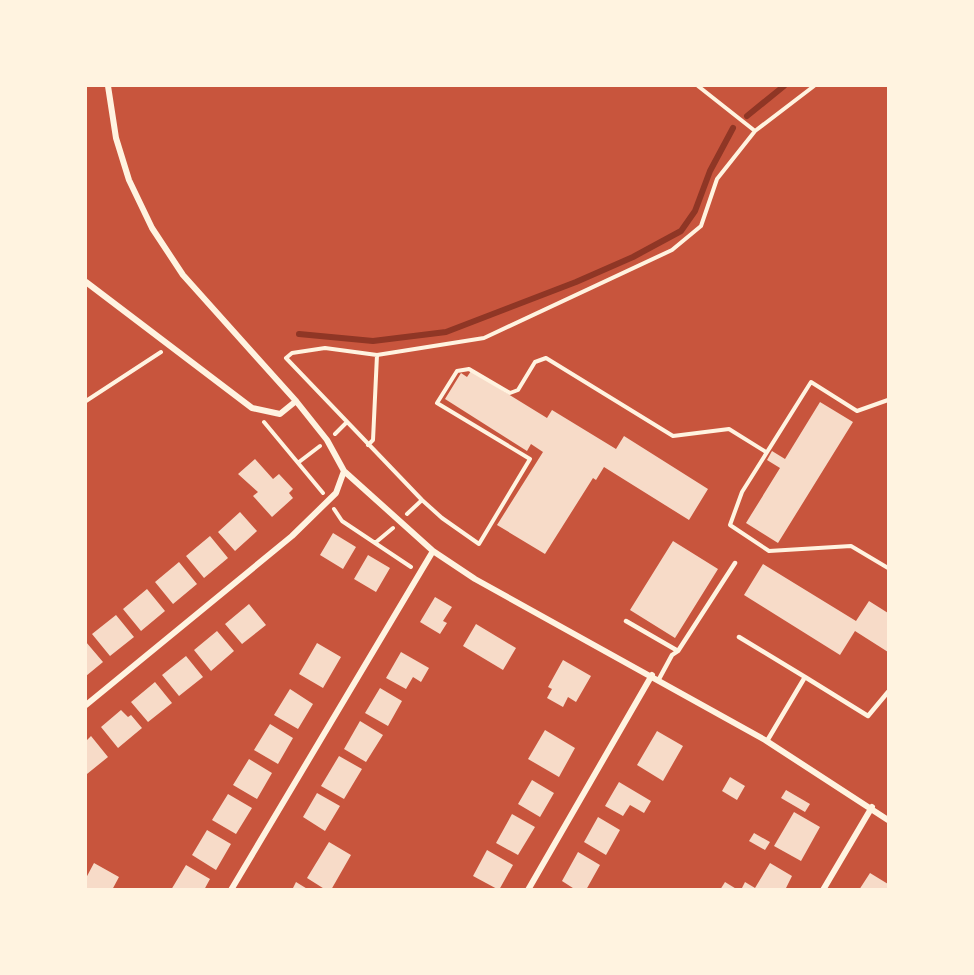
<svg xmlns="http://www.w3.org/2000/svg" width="974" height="975" font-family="Raleway,sans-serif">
  <rect width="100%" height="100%" fill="#c8553d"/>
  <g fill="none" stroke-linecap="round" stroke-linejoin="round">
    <path stroke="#8f3625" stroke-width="6" d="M747,116L784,86
      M299,334L373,341L446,332L576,282L633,257L681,231L695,211L710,171L733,128"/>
  </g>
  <path fill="#f7dbc8" d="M471,371L547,418L552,410L616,449L624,436L708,489L689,520L604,467L596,480L593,478L545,554L497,525L543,452L531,444L527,451L445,399L461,373L467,377Z
    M820,402L853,422L778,543L746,523L780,468L767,460L772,451L785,459Z
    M255,459L273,479L279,474L293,489L289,493L293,498L272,517L253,496L258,492L238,474Z
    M240,512L257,531L235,551L218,532Z
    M333,533L356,547L343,569L320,555Z
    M210,536L228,558L204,578L186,556Z
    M673,541L718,569L675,638L630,610Z
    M368,555L390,568L376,592L354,579Z
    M179,562L197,584L173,604L155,582Z
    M763,564L856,621L869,601L888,613V652L855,631L840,655L744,595Z
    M147,589L165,611L141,631L123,609Z
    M435,597L452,607L443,621L447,623L440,634L420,622Z
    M249,604L266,625L242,644L225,624Z
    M116,615L134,637L110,656L92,634Z
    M476,624L516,648L503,670L463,646Z
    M217,631L234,651L211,671L194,650Z
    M86,642L103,662L86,676Z
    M317,643L341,657L323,688L299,674Z
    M401,652L429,668L421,682L413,677L406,689L386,678Z
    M186,656L203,677L179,696L162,675Z
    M563,660L591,676L576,702L568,697L563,707L547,698L552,689L548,687Z
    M155,682L172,703L148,722L131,702Z
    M380,688L402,701L388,726L365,713Z
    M290,689L313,704L298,729L274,715Z
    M121,710L128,717L131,715L142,728L118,748L101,727Z
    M360,721L383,735L366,762L344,749Z
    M270,724L293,738L278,764L254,750Z
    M545,730L575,748L559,777L528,759Z
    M657,731L683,746L663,781L637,765Z
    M91,736L108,757L87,774L86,741Z
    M339,756L362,769L344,799L321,786Z
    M249,759L272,773L257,799L233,785Z
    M730,777L745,786L737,800L722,791Z
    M532,780L554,793L540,817L518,804Z
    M619,782L651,801L644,813L630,805L623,816L605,806Z
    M786,790L810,804L805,812L781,798Z
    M317,793L340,806L325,831L303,817Z
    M228,794L252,808L236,834L212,820Z
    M794,812L820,827L801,861L774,846Z
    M512,814L535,827L518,855L496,843Z
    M598,817L620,830L606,855L584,842Z
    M207,830L231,844L216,870L192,855Z
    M754,833L770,842L765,850L749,841Z
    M329,842L351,855L331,890H326L307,878Z
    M487,850L513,865L499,890L473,876Z
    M578,852L600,865L586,890H576L562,881Z
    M94,863L119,877L112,890H86V878Z
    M770,863L792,876L785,890H741L745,882L755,888Z
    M186,865L210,879L204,890H171Z
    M870,873L888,884V890H859Z
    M296,882L309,890H292Z
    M725,882L738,890H720Z"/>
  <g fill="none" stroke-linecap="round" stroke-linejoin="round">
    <path stroke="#fff3e0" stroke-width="4" d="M698,86L755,131
      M888,400L857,411L811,382L742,492L730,525L769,551L851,546L888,568
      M86,401L161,352
      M264,422L323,493
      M335,434L347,422
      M368,445L373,440L377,355
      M766,452L729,429L673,436L546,358L535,362L518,390L510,393L469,369L457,371L437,403L530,459L479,544L442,518L422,500L286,358L292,353L325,348L377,355L484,338L672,250L701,226L717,179L755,131L814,86
      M299,462L320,446
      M334,509L342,521L411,567
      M407,514L422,500
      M375,543L393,528"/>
    <path stroke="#fff3e0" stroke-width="4.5" d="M626,621L678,651
      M739,637L805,677L767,741
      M805,677L868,716L888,692
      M659,679L672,655L678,651L735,563"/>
    <path stroke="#fff3e0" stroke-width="6" d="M108,86L116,138L129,180L152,228L183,275L296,401L327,440L344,471L433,551L475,579L765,740L888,820
      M86,282L252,408L280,414L296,401
      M86,705L292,536L336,493L344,471
      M231,890L433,551
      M528,890L652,675
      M823,890L872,807"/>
  </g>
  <rect width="974" height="975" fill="none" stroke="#fff3e0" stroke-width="174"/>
</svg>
